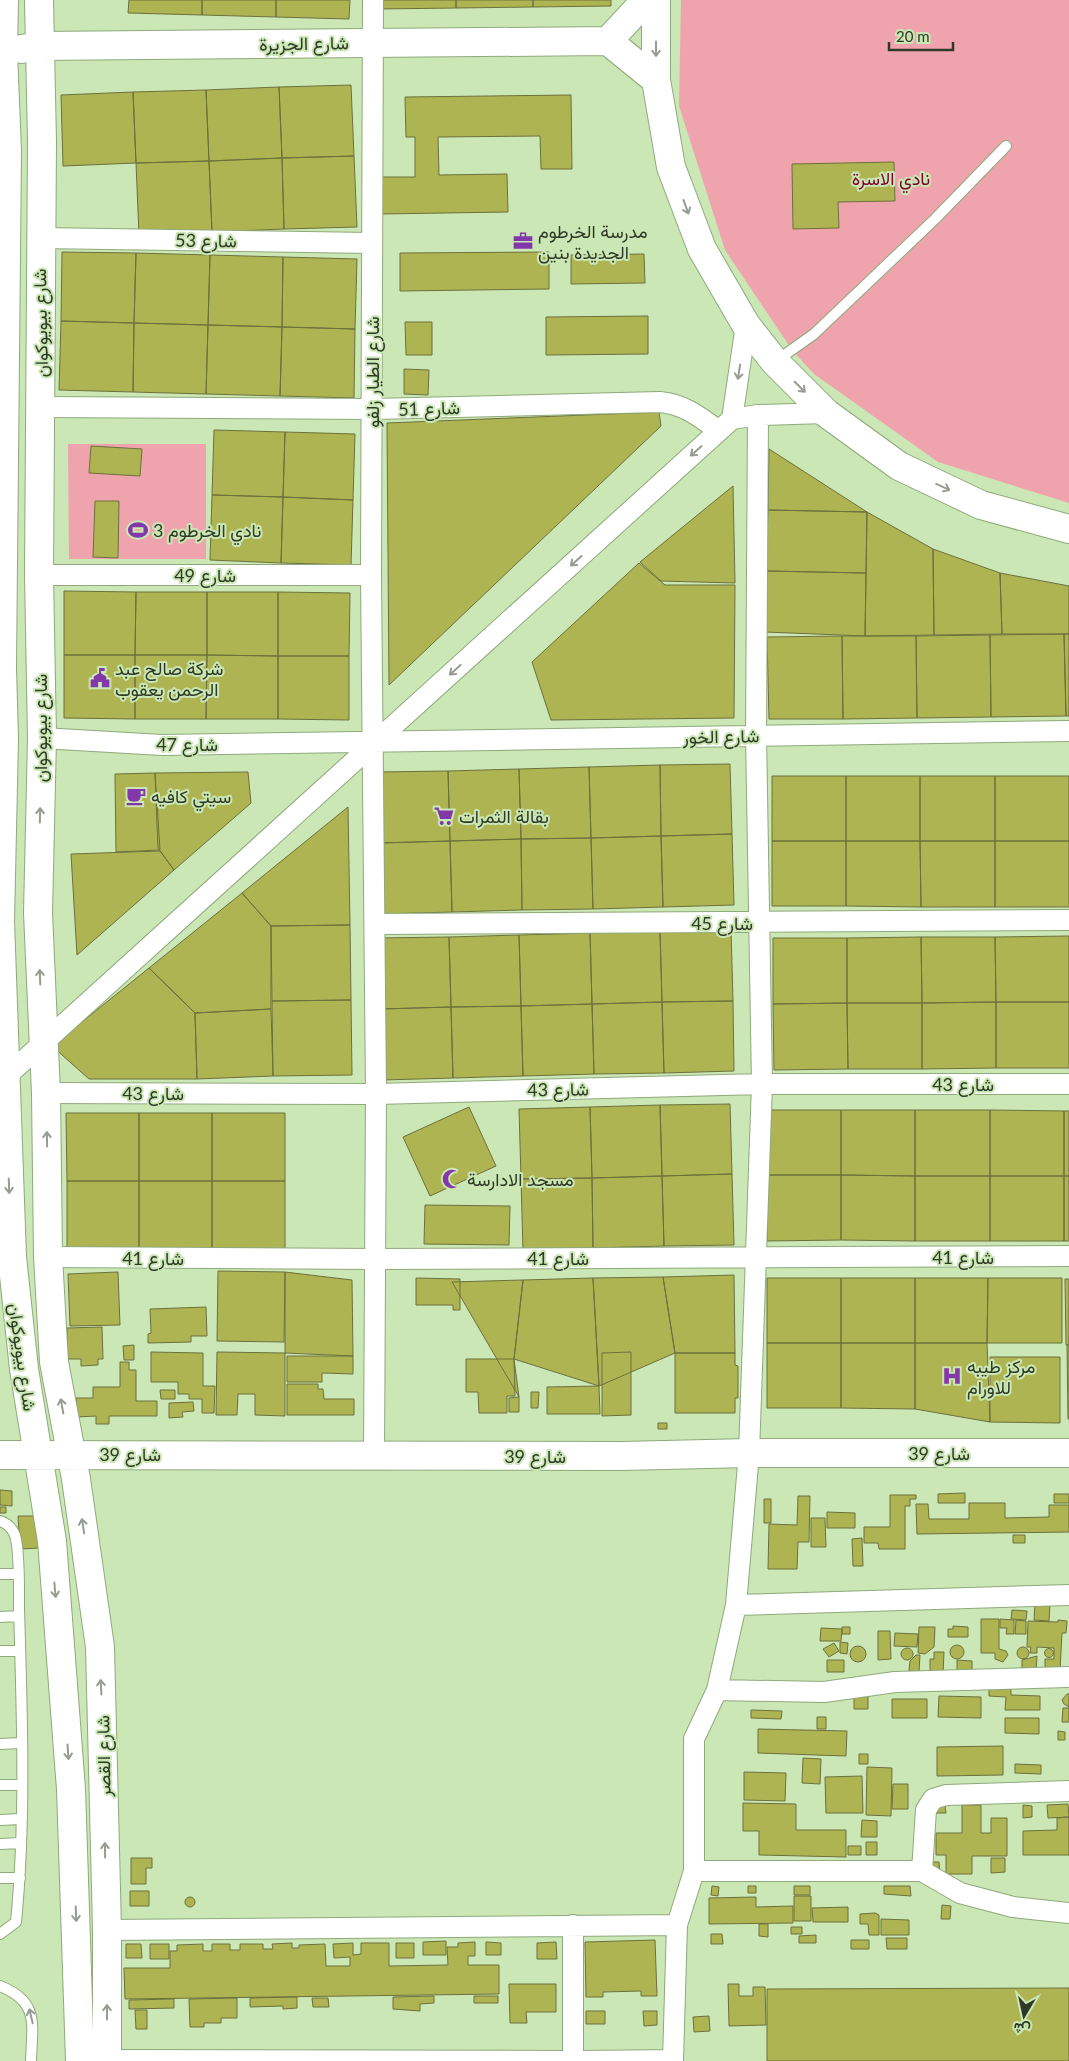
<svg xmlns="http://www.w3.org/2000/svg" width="1069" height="2061" font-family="Lato,Vazirmatn,sans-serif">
  <rect width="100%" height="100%" fill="#cbe7b5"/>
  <path fill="#efa4ad" d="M681,0H1069V503L938,462L814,374L792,350L725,250L679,106Z
    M68,444H206V559H69Z"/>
  <path fill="#afb452" stroke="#6c703d" d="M129,0H202V15L128,13Z
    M202,0H276V17L202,15Z
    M276,0H350L349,19L276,17Z
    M378,0H456V8L378,9Z
    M456,0H533V7L456,8Z
    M533,0H611V6L533,7Z
    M351,85L354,156L282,158L279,87Z
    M279,87L282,158L209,161L206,90Z
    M206,90L209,161L136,163L133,92Z
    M133,92L136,163L63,166L61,95Z
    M571,95L572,169H541L540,136L438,137L439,175L507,174L508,212L380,214V177H415V137H406L405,97Z
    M354,156L357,227L284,229L282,158Z
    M282,158L284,229L212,232L209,161Z
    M209,161L212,232L139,235L136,163Z
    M894,162L895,201L838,202L839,228L793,229L792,164Z
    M62,252L136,253L134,323L61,321Z
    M549,252V289L400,291V253Z
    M136,253L210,255L208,325L134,323Z
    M644,254L645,283L571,284V255Z
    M210,255L283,257L282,327L208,325Z
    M283,257L357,259L355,329L282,327Z
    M648,316V354L546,355V317Z
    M61,321L134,323L133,392L59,390Z
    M405,322H432V355H406Z
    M134,323L208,325L206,394L133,392Z
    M208,325L282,327L280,396L206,394Z
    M282,327L355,329L354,398L280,396Z
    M404,369L429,370L428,395L404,394Z
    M659,412L661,426L389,685L387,423Z
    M214,430L285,432L283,497L212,495Z
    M285,432L355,434L353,500L283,497Z
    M91,446L142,449L140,476L89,473Z
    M769,449L867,512L768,510Z
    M733,486L735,583L661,581L640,562Z
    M212,495L283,497L281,563L210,560Z
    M283,497L353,500L351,565L281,563Z
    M95,501H119L118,558L93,557Z
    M768,510L867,512L866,573L766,571Z
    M867,512L933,549L934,635L865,636Z
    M933,549L1000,573L1002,634L934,635Z
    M639,563L665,585H735L734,718L551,720L532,662Z
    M766,571L866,573L865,636L765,632Z
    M1000,573L1069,586V634H1002Z
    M64,591L136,592L135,655H64Z
    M136,592H207V655H135Z
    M207,592H278V656L207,655Z
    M278,592L350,593L349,656H278Z
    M1064,634H1069V716H1066Z
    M1064,634L1066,716L991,717L990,635Z
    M990,635L991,717L917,718L916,636Z
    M842,636H916L917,718L843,719Z
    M842,636L843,719H769L767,637Z
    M64,655H135V719L64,718Z
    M135,655H207L206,719H135Z
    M207,655L278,656V719H206Z
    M278,656H349V720L278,719Z
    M730,764L732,834L661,836L660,765Z
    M660,765L661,836L591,838L589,767Z
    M589,767L591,838L521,839L519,769Z
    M519,769L521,839L450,841L448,771Z
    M448,771L450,841L379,843L378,772Z
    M248,772L251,803L174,870L158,848L155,773Z
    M155,773L160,850L116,852L115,774Z
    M772,776H846V841H772Z
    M846,776H920V841H846Z
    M920,776H995V841H920Z
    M995,776H1069V841H995Z
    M348,807L350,925L271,926L242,893Z
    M732,834L734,905L663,907L661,836Z
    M661,836L663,907L593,909L591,838Z
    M591,838L593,909L522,910L521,839Z
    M521,839L522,910L452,912L450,841Z
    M450,841L452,912L381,914L379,843Z
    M772,841H846V906H772Z
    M846,841H920L921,907L846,906Z
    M920,841H995V907H921Z
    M995,841H1069V907H995Z
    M160,851L174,870L77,955L71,854Z
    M242,893L271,926V1009L195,1013L149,968Z
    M350,925L351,1000L272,1001L271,926Z
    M731,930L733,1001L662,1002L660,931Z
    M660,931L662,1002L592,1004L590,933Z
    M590,933L592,1004L521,1006L519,935Z
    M519,935L521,1006L451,1007L449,937Z
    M1069,936V1002H996L995,937Z
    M449,937L451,1007L380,1009L379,938Z
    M921,937H995L996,1002L922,1003Z
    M921,937L922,1003H847V938Z
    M773,938H847V1003L773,1004Z
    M149,968L195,1013L197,1079H89L52,1046Z
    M351,1000L352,1075L273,1076L272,1001Z
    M733,1001L734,1071L664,1073L662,1002Z
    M662,1002L664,1073L594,1074L592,1004Z
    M996,1002V1068L922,1069V1003Z
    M996,1002H1069V1068H996Z
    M847,1003L848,1069L774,1070L773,1004Z
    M847,1003H922V1069H848Z
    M592,1004L594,1074L523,1076L521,1006Z
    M521,1006L523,1076L453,1078L451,1007Z
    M451,1007L453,1078L382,1080L380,1009Z
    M271,1009L273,1076L197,1079L195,1013Z
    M730,1104L732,1174L662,1176L660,1105Z
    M660,1105L662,1176L592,1178L590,1107Z
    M469,1107L496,1166L430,1196L403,1137Z
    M590,1107L592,1178L521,1179L519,1109Z
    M767,1110H841V1175H767Z
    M841,1110H915V1176L841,1175Z
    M915,1110H990V1176H915Z
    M990,1110L1064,1111V1176H990Z
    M1064,1111H1069V1176H1064Z
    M66,1113H139V1181H67Z
    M139,1113H212V1181H139Z
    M212,1113H285V1181H212Z
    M732,1174L734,1245L664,1246L662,1176Z
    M767,1175H841V1240L767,1241Z
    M841,1175L915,1176V1241L841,1240Z
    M662,1176L664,1246L593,1248L592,1178Z
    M915,1176H990V1241H915Z
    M990,1176H1064V1241H990Z
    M1064,1176H1069V1241H1064Z
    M592,1178L593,1248L523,1250L521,1179Z
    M67,1181H139V1249H67Z
    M139,1181H212V1249H139Z
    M212,1181H285V1249H212Z
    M425,1205L510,1206L509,1245L424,1244Z
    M218,1271L285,1272L284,1342L217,1341Z
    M118,1272L120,1325L70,1326L68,1274Z
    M285,1272L352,1280L353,1356L285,1353Z
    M734,1275L735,1353H675L663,1277Z
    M663,1277L675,1353L599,1386L593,1278Z
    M416,1278L460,1279V1310H453V1305H416Z
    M593,1278L599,1386L514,1359L523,1280Z
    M767,1278H841V1343H767Z
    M841,1278H915V1343H841Z
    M915,1278H988L987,1343H915Z
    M988,1278H1062V1343H987Z
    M1065,1279H1069V1345H1066Z
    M523,1280L514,1359L519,1397L452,1282Z
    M206,1307L207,1336H191V1342L148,1343V1334L151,1333L150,1309Z
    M102,1327L103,1359H98V1365L81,1366V1359H67V1328Z
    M767,1343H841V1408H767Z
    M841,1343H915V1409L841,1408Z
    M915,1343H987L990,1422L915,1409Z
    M134,1345V1360H124L123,1346Z
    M1067,1345H1069V1419H1068Z
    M151,1352L203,1353V1386H215L214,1413H202V1399H189V1394H178V1382H151Z
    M217,1352L285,1353V1416L255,1415V1394H238L237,1415H216Z
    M631,1352V1415L602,1416V1353Z
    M675,1353H735V1365L738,1366V1398H735V1413H675Z
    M287,1356H353V1374L322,1373V1382H287Z
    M990,1357H1060V1423L990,1422Z
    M466,1359H514L515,1396H507V1413H479L478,1392H466Z
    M120,1362H129V1370H136V1401H157V1416H109V1424H96V1416L76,1417V1398H93V1387H120Z
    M287,1384H318V1389H323L324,1399H354V1415H287Z
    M599,1386L600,1414H547V1387Z
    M160,1390H175V1399H161Z
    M531,1392H539L538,1408H531Z
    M519,1397V1412H509V1398Z
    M193,1402L194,1411L182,1412L183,1417L169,1418V1403Z
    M658,1423H667V1429H658Z
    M0,1490L12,1491V1506L0,1505Z
    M965,1493V1503H938V1494Z
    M1054,1494H1069V1503H1054Z
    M890,1495H916V1499H910V1506H905V1549H879L878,1543H864V1527H890Z
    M798,1496H810L809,1542H798L797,1569H768L769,1524L797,1525Z
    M764,1499H771V1523H764Z
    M969,1503H1005V1518L1049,1517V1505H1069V1532L917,1534L916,1504H928L929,1519H969Z
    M0,1507H6V1513H0Z
    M827,1512L855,1513V1528H827Z
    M18,1516H39L40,1548L20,1549Z
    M811,1518H825L826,1547H811Z
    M1013,1535H1025V1543H1013Z
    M862,1538L863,1566H853L852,1539Z
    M1035,1603L1050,1604L1049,1621L1034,1620Z
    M1012,1610L1027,1611L1026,1620L1011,1619Z
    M981,1619H999V1649L1006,1651L1008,1655L1003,1662L995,1659V1653H981Z
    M1000,1619L1014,1620V1634H1006L1007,1628H1000Z
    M1016,1620L1026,1621V1634H1015Z
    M1058,1620L1067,1621L1066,1633H1062L1060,1670H1045V1659H1054V1648L1037,1647V1653H1030L1031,1647H1027L1028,1621L1058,1622Z
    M953,1626L968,1627V1637H948V1629H953Z
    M842,1627H850V1634H842Z
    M919,1627H935L934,1647L925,1654L918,1653Z
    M821,1628L842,1629L841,1641H820Z
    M878,1631H890L891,1659L878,1660Z
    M895,1633L918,1634L917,1647L894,1646Z
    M840,1642L848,1643L847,1654L840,1653Z
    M834,1643L839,1651L829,1657L823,1649Z
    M950 1652a7 7 0 1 1 14 0a7 7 0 1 1-14 0Z
    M850 1654a8 8 0 1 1 16 0a8 8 0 1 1-16 0Z
    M1017 1653a6 6 0 1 1 12 0a6 6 0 1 1-12 0Z
    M901 1654a6 6 0 1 1 12 0a6 6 0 1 1-12 0Z
    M1044.5 1653a4.5 4.5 0 1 1 9 0a4.5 4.5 0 1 1-9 0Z
    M934,1652H944L943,1674L930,1673V1659H934Z
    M916,1655H920L919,1672L909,1671L910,1661Z
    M1037,1656L1036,1671H1022V1660Z
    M827,1660H844V1672H827Z
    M957,1660L972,1661V1672H957Z
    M989,1687H1011V1695L1040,1696V1710H1005L1006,1697L989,1696Z
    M854,1693H868V1709H854Z
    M1067,1694H1069V1707L1064,1704L1062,1700Z
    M939,1696L981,1697V1718L938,1717Z
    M892,1699H927V1718H892Z
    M1063,1708H1069V1722H1062Z
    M751,1710L782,1711L781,1719L751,1718Z
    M817,1717H826V1729H817Z
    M1005,1718H1039V1734L1005,1733Z
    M758,1729L847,1731L846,1756L758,1753Z
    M1058,1731L1065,1732V1740H1058Z
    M1003,1746V1775L937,1776V1747Z
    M859,1754H868V1764H859Z
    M803,1758L821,1759L820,1784L802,1783Z
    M1015,1764L1041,1765V1774L1015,1773Z
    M867,1767L892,1768L891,1816L866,1815Z
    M744,1772L786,1773L785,1801L744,1800Z
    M862,1776L863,1813H826L825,1777Z
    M893,1784H908V1809H892Z
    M743,1803L796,1804V1830H846V1857L759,1855V1831H743Z
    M1068,1804L1069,1817L1048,1818L1047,1805Z
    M962,1805H981V1833H991V1818H1007V1856H972V1874H946V1855H936V1833H962Z
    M1023,1805L1032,1806V1817L1023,1818Z
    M930,1806H945L946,1813H930Z
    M1069,1817V1855H1023V1831L1057,1830V1818Z
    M862,1820L877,1821V1837H861Z
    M866,1842H877V1855H866Z
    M848,1846H861V1855H848Z
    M131,1858H152V1868H146V1884H131Z
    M991,1858H1005V1872L991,1873Z
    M932,1862H939L940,1874H933Z
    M712,1886L719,1887L718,1896L711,1895Z
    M748,1886H756V1893H748Z
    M794,1886H810V1895H794Z
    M884,1886H910L911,1896L884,1894Z
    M130,1891H149V1906H130Z
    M794,1896H811V1921H794Z
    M756,1897V1907L793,1906V1923L709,1924V1898Z
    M185 1902a5 5 0 1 1 10 0a5 5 0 1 1-10 0Z
    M942,1905L951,1906L950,1919H941Z
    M848,1907V1922H813L812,1908Z
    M875,1913L879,1915V1935H869L868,1924H860V1914Z
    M881,1919L909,1920V1935H881Z
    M759,1924H768V1937L759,1936Z
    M791,1927H802V1934H791Z
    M711,1934H722L723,1944H711Z
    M816,1935V1943H799V1936Z
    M886,1938H907V1949H887Z
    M655,1940L657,1996H641V1991L603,1992V1997H586L585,1942Z
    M851,1940H869V1949H851Z
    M446,1941V1955H423V1942Z
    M475,1942V1956H468V1965H499V1994L125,1999L124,1968H170V1951H177V1945L203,1944V1951H212V1944H230V1950H240V1944H263V1949H273L272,1944L292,1943V1948H299V1945L325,1944L326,1966H350V1957L334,1958L333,1944L353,1943V1955L361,1954V1943H389V1966L448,1965L447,1947H458V1943Z
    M486,1942L501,1943V1955H486Z
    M556,1942L557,1959H537V1943Z
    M396,1943H414V1958H396Z
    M126,1944H141L142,1958H126Z
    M150,1944H169V1959H150Z
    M509,1984H556V2012H526L527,2023H510Z
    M728,1984H739V1996H753V1987H765L766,2025L729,2026Z
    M1069,1988V2061H767V1989Z
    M434,1996V2003L420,2004V2011L393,2009V1997Z
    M474,1996H498V2003H474Z
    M297,1997V2008L283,2009V2006L250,2007V1998Z
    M237,1998V2018H221V2023H204V2027H190L189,1999Z
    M312,1998H328L329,2007H313Z
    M174,1999V2008L129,2009V2000Z
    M135,2010H147V2029H136Z
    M586,2011H605V2024H586Z
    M643,2011H657V2025L644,2026Z
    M709,2016L710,2031L694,2032L693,2017Z"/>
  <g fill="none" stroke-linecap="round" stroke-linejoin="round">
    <defs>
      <path id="lane" d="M776,361L814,334L935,219L1006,146
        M0,1521C6,1523 11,1527 14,1533C20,1544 19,1595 19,1609C22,1713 26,1819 16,1922L0,1934
        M0,1574H18
        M0,1617L19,1616
        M0,1651H20
        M0,1744L21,1743
        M0,1785H21
        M0,1820L21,1819
        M0,1844L21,1843
        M0,1878H20
        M0,1986C40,2002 32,2025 31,2061"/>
      <path id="street" d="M373,0L371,575L376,1094L374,1455
        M40,238L372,243
        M41,407L372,409L660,402C684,404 700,417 719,431
        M732,419L746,325
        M39,575H371
        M42,738L162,745L1069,731
        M375,924L1069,920
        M0,1082L732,419L758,415L826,413
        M46,1093L376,1094L762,1084H1069
        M48,1257L375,1259L1069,1256
        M736,1605L1069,1595
        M717,1690L824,1692L895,1682L1069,1677
        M694,1871V1739L717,1690L736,1605L749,1453L762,1084L756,735L758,415
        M922,1871L926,1810L933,1799L946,1795L1069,1791
        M573,1925V2061
        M107,1930L677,1925L694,1871H922L960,1893L1013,1907L1069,1913
        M107,2060L568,2061
        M583,2061L673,2060L677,1925"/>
      <path id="secondary" d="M4,0L3,52L7,151L2,668L4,739L0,921L12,1257L24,1369L52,1541L71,1789L80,2061
        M39,0L42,142L39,575L42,738L38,913L46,1093L48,1257L54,1362L76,1479L100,1647L107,1930V2061
        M656,0V80L671,167L702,249L746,325L775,362L826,413L899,466L981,505L1069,529
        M608,41L646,0
        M21,49L40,46L608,41L656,80
        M0,1455L622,1456L749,1453H1069"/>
    </defs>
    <use href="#lane" stroke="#8fa97b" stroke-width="12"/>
    <use href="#street" stroke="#8fa97b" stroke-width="22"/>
    <use href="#secondary" stroke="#8fa97b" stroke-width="30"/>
    <use href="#lane" stroke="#fff" stroke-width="10"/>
    <use href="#street" stroke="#fff" stroke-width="20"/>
    <use href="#secondary" stroke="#fff" stroke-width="28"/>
  </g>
  <defs><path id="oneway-shaft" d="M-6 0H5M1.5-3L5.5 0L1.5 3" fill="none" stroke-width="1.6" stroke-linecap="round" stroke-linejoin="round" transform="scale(1.25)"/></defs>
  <g stroke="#969c92">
    <use href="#oneway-shaft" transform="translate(656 49) rotate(90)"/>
    <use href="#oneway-shaft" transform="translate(686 207) rotate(70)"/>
    <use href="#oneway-shaft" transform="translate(739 372) rotate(99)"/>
    <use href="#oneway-shaft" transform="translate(800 387) rotate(45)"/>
    <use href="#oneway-shaft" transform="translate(696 451) rotate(138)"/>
    <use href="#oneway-shaft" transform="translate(943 487) rotate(25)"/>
    <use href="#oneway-shaft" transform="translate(576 561) rotate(138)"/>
    <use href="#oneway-shaft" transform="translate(455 670) rotate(138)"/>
    <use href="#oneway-shaft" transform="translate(40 815) rotate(-89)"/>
    <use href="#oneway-shaft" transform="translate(40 977) rotate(-92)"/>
    <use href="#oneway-shaft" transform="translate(47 1139) rotate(-91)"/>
    <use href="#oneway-shaft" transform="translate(9 1186) rotate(88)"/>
    <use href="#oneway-shaft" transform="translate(62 1406) rotate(-100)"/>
    <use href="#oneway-shaft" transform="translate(83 1526) rotate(-99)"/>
    <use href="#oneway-shaft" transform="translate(55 1590) rotate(85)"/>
    <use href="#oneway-shaft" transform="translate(101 1687) rotate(-93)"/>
    <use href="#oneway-shaft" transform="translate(68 1752) rotate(86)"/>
    <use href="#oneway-shaft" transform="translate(105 1850) rotate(-91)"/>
    <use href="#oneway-shaft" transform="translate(76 1914) rotate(88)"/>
    <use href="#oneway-shaft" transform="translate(107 2012) rotate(-90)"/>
    <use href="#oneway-shaft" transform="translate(31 2016) rotate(-103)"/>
  </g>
  <defs>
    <symbol id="office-bare" viewBox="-9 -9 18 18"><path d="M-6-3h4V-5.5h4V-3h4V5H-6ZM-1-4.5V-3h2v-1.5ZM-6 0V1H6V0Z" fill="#8238a9" stroke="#cbe7b5" stroke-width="2.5" paint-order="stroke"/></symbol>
    <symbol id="stadium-bare" viewBox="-9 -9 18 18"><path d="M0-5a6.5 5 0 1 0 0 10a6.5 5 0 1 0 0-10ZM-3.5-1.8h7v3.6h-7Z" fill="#8238a9" stroke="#cbe7b5" stroke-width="2.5" paint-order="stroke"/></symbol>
    <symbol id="civic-bare" viewBox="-9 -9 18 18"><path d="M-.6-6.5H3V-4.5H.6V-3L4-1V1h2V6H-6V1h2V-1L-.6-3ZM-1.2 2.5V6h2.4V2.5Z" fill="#8238a9" stroke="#cbe7b5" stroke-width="2.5" paint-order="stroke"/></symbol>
    <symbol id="cafe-bare" viewBox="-9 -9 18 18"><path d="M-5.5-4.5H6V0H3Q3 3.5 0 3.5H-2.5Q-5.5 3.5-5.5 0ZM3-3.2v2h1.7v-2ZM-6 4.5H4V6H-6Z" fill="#8238a9" stroke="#cbe7b5" stroke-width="2.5" paint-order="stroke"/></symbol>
    <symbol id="supermarket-bare" viewBox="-9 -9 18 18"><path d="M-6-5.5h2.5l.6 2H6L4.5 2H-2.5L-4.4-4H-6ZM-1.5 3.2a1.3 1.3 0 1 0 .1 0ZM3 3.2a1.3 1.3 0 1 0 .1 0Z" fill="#8238a9" stroke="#cbe7b5" stroke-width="2.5" paint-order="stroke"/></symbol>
    <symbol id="mosque-bare" viewBox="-9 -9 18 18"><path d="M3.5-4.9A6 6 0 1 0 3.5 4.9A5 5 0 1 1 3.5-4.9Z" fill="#8238a9" stroke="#cbe7b5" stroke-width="2.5" paint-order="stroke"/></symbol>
    <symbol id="hospital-bare" viewBox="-9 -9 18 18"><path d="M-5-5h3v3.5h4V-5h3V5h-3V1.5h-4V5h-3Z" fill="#8238a9" stroke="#cbe7b5" stroke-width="2.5" paint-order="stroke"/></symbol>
  </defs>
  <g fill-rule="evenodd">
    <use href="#office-bare" x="509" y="227" width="28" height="28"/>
    <use href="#stadium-bare" x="124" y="516" width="28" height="28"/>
    <use href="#civic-bare" x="86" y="664" width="28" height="28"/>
    <use href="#cafe-bare" x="122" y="782" width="28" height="28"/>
    <use href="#supermarket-bare" x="430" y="802" width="28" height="28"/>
    <use href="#mosque-bare" x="438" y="1165" width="28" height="28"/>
    <use href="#hospital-bare" x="938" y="1362" width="28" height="28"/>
  </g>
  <g text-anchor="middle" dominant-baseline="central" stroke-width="4" stroke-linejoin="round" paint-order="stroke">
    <g font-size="18" fill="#2e3926" stroke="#cbe7b5">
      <text transform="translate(304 43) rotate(-1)">شارع الجزيرة</text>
      <text transform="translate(206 240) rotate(1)">شارع 53</text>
      <text transform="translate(40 323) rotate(-91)">شارع بيويوكوان</text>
      <text transform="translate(372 372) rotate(-90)">شارع الطيار زلفو</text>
      <text transform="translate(429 408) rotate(-2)">شارع 51</text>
      <text x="205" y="575">شارع 49</text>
      <text transform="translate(40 728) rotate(-90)">شارع بيويوكوان</text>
      <text transform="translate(721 736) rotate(-1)">شارع الخور</text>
      <text x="187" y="744">شارع 47</text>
      <text x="722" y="923">شارع 45</text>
      <text x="963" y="1084">شارع 43</text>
      <text transform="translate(558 1089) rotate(-1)">شارع 43</text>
      <text x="153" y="1093">شارع 43</text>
      <text x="963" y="1257">شارع 41</text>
      <text x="153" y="1258">شارع 41</text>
      <text x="558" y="1258">شارع 41</text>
      <text transform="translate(23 1357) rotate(82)">شارع بيويوكوان</text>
      <text x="939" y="1453">شارع 39</text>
      <text x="130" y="1454">شارع 39</text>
      <text x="535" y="1456">شارع 39</text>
      <text transform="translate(103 1756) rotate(-91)">شارع القصر</text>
    </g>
    <g font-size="18" fill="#7e002c" stroke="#cbe7b5">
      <text x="891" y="178">نادي الاسرة</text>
    </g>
    <g font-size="18" fill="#2e3926" stroke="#cbe7b5" text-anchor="start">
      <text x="538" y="231">مدرسة الخرطوم<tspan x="538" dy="21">الجديدة بنين</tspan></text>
      <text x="153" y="530">نادي الخرطوم 3</text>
      <text x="115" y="668">شركة صالح عبد<tspan x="115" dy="21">الرحمن يعقوب</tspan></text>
      <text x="151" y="796">سيتي كافيه</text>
      <text x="459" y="816">بقالة الثمرات</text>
      <text x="467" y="1179">مسجد الادارسة</text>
      <text x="967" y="1366">مركز طيبه<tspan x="967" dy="21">للاورام</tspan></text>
    </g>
  </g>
  <g transform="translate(1024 2016) rotate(189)" stroke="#cbe7b5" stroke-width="4" paint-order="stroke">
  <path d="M0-4L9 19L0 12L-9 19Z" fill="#2e3926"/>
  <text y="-8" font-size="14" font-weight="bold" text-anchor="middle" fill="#2e3926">ش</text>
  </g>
  <path d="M889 42v8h64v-8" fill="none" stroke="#2e3926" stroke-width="2.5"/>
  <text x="896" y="42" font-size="15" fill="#2e3926" stroke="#cbe7b5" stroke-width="4" paint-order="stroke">20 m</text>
</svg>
